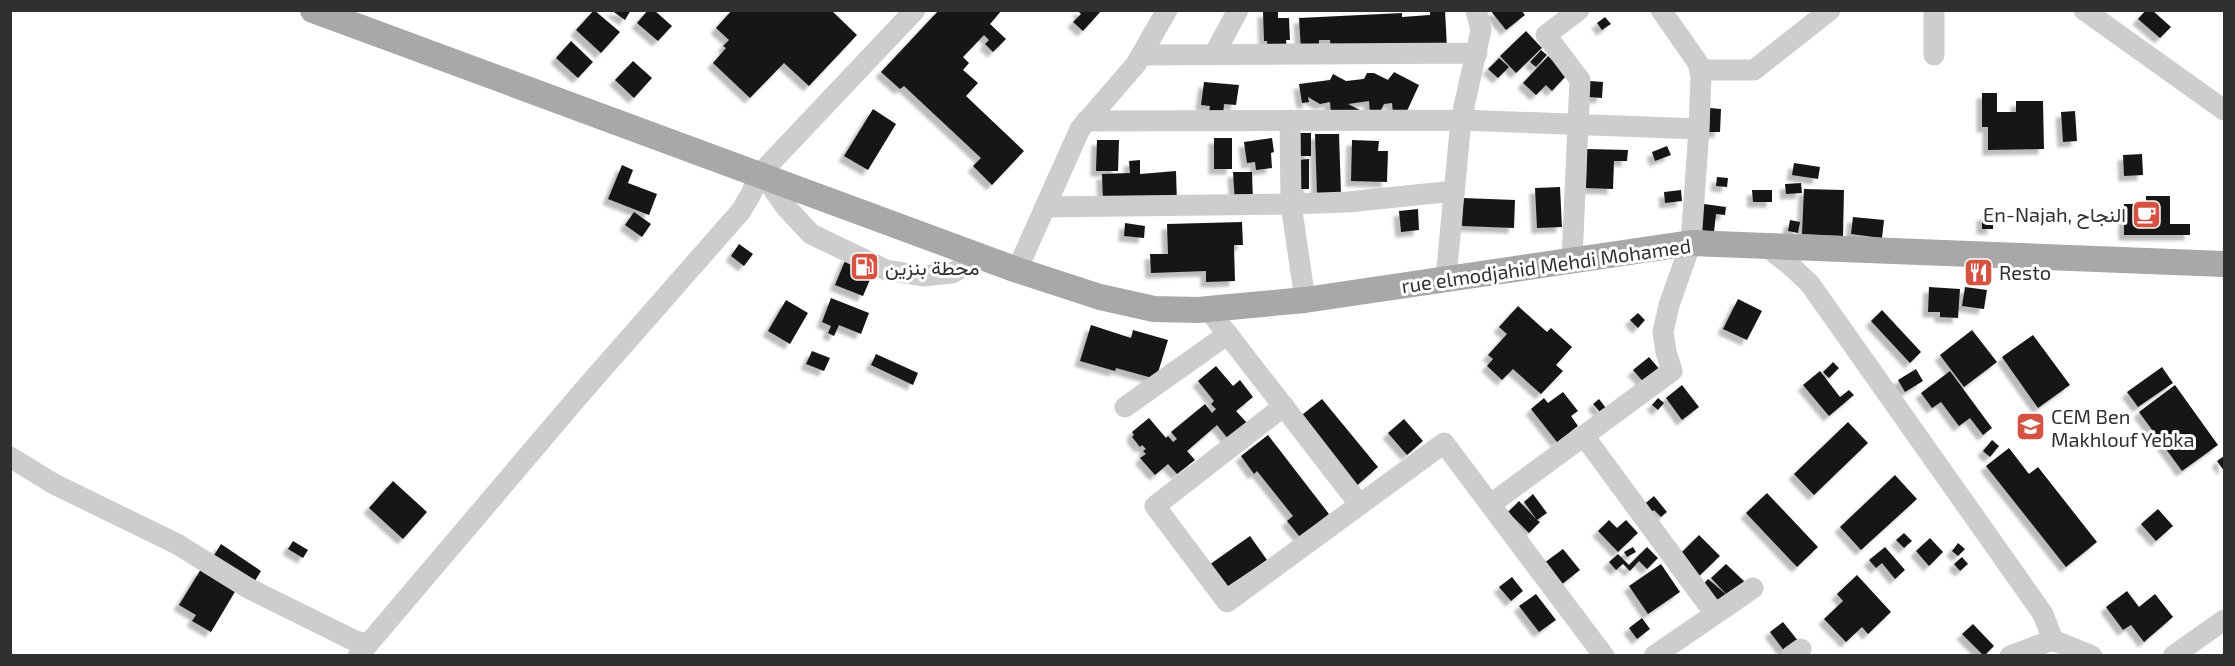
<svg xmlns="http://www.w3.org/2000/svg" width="2235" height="666" font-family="'Exo 2',Vazirmatn,sans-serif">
  <defs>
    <filter id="shadow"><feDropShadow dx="-5.5" dy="5.5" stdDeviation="1.5" flood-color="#0004"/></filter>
  </defs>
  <rect width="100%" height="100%" fill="#fff"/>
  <path fill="#171717" filter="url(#shadow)" d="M594,10L620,32L601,53L576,30Z
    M611,10H631L625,20Z
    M648,10H654L672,26L658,41L637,23Z
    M732,10H831L857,35L809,86L784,63L750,98L713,63L726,48L723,46L729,40L716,28Z
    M939,10H1002L990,24L1006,39L993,52L985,44L989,40L984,35L963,57L969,63L963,70L978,83L966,96L1024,151L992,185L973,166L981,158L904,86L900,89L881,72Z
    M1077,10H1102L1083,31L1073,22L1081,14Z
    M1430,10H1445L1447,48L1331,51L1330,40H1319V49L1301,50L1299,18L1402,13V17L1430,15Z
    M1490,10H1521L1525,15L1506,30Z
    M2146,10H2152L2171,27L2160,38L2138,19Z
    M1278,11V18H1289L1290,40H1286L1287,49L1268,50L1267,41H1264L1263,12Z
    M1605,17L1611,24L1602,30L1597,23Z
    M1526,31L1542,48L1516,73L1500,56Z
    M571,41L593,62L578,78L556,58Z
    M1541,50L1547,55L1536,67L1530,62Z
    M1548,56L1568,74L1552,91L1546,85L1536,95L1523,83Z
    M1499,58L1509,67L1498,78L1488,69Z
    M633,61L652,78L634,98L615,80Z
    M1394,72L1419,85L1407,111L1393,113L1392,103L1384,104L1380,112L1370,113L1369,101L1348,104L1360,110L1331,114L1330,102L1320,104L1308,97L1309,102L1302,103L1299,84L1330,80L1333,74L1346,81L1364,79L1367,73H1374L1388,80Z
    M1590,81L1603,82L1602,98L1589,97Z
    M1204,82L1239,85L1236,105L1224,104L1223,115L1209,114L1210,106L1201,105Z
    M1982,93H1997V112H2016V101H2043L2044,149L1988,150V127H1982Z
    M1710,108L1721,109L1720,132H1709Z
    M873,109L896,124L868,170L844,156Z
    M2075,111L2077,141L2063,142L2061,112Z
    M1294,133H1311V156H1295Z
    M1315,134H1339L1341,193L1317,194Z
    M1214,138H1232V169H1214Z
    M1272,138L1274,152L1271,153L1272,168L1256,170L1255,162L1247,163L1244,142Z
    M1097,140H1119L1118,171H1096Z
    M1352,140L1379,141L1378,151H1388L1387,182L1351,181Z
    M1667,146L1671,155L1655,161L1652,152Z
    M1587,149L1628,150L1627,161H1614L1613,189L1586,188Z
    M2142,154L2143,175L2124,176L2123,155Z
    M1309,159V189H1299L1298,160Z
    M1140,160V174L1176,171L1177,203L1103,204L1102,174L1130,173L1129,161Z
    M1794,163L1820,167L1818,179L1792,175Z
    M622,165L633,170L628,183L657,194L649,215L608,199Z
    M1233,172H1252L1253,202L1235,203Z
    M1717,177L1728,178L1727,187L1716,186Z
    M1801,183L1802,193L1786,194L1785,184Z
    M1560,187L1562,227L1537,228L1535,188Z
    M1804,189L1844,190L1843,236L1802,234Z
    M1681,190L1682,201L1665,203L1664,192Z
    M1752,190H1772V202H1753Z
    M2146,196H2170V224H2190V235H2124V204H2146Z
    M1463,198L1515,200L1514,228L1462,226Z
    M1704,204L1726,207L1725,215L1716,214L1714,232L1700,230Z
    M1418,209L1419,230L1401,232L1399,211Z
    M634,212L651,224L642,237L625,225Z
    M1993,214V229H1982V215Z
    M1853,217L1884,220L1882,238L1851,234Z
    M1790,220L1800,222L1798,233L1788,231Z
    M1242,222L1243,245H1234L1235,281L1206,282V271L1151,273L1150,254H1168L1167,224Z
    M1125,223L1145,226L1144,238L1124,236Z
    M739,244L753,254L744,266L731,256Z
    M847,256L875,268L863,296L835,285Z
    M1929,287L1960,289L1958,318L1940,317V312H1928Z
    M1965,287L1987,290L1984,309L1962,306Z
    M831,298L869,313L861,334L839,325L834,336L828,333L831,326L822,322Z
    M1738,299L1762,311L1747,340L1723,329Z
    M786,300L808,313L790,344L768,331Z
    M1518,306L1547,332L1551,328L1572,347L1556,365L1563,371L1541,394L1513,369L1502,380L1487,366L1493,359L1488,355L1507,334L1499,327Z
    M1882,310L1921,352L1910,363L1871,321Z
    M1638,313L1645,320L1638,328L1630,320Z
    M1091,325L1131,338L1133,330L1168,340L1156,379L1116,368L1115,371L1080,361Z
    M1972,330L1997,362L1964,387L1940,355Z
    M2033,335L2070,385L2038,408L2002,357Z
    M812,351L830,358L824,371L806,364Z
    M876,354L918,373L913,385L871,365Z
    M1649,357L1662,372L1647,386L1633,370Z
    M1833,362L1839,368L1829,378L1823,372Z
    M1216,366L1233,386L1240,380L1253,397L1236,411L1248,424L1229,440L1217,425L1187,451L1195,460L1177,474L1168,464L1155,475L1140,458L1146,454L1143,451L1146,449L1142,445L1140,447L1132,437L1134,435L1132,432L1149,418L1166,438L1168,436L1173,442L1177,439L1171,432L1205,404L1212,413L1216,409L1211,404L1214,401L1198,381Z
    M2162,367L2173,383L2138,407L2127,392Z
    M1916,369L1923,381L1905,392L1898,380Z
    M1820,371L1840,397L1849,390L1854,395L1829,416L1803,385Z
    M1950,371L1992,428L1983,435L1970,418L1959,426L1941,402L1932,408L1921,393Z
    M1682,385L1699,407L1682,420L1666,398Z
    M2175,385L2218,445L2182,471L2139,412Z
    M1563,392L1578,411L1571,416L1578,426L1557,442L1531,409L1544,398L1548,403Z
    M1658,398L1664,403L1658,410L1652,405Z
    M1322,399L1378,467L1354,488L1297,419Z
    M1599,399L1606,408L1600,412L1593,404Z
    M1404,419L1423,441L1407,455L1388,433Z
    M1848,422L1868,443L1814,495L1794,474Z
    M1268,435L1329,514L1300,537L1287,521L1293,516L1257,471L1254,474L1241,456Z
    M1992,440L1999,446L1990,457L1983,451Z
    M2009,448L2029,474L2038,467L2097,542L2066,567L1986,466Z
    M2224,456V471L2217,461Z
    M1895,475L1917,499L1861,550L1840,527Z
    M393,481L427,512L403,539L369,508Z
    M1767,493L1818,547L1797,567L1746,513Z
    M1533,494L1547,513L1537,520L1540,522L1529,533L1508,512L1519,501L1537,520L1524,502Z
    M1654,496L1667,512L1661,517L1654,510L1646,516L1640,508Z
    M2158,509L2173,526L2156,541L2141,524Z
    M1609,520L1617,528L1626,520L1638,533L1618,552L1598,531Z
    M1904,533L1912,541L1904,548L1896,540Z
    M1699,535L1720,556L1696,579L1676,558Z
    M1250,536L1267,560L1225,588L1209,565Z
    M1930,538L1943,552L1929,566L1916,551Z
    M293,541L308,550L303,558L288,549Z
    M1958,543L1965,549L1958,556L1952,551Z
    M221,544L261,571L253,584L213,557Z
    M1633,547L1636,552L1627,557L1624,552Z
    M1647,547L1658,558L1647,569L1639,561L1630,571L1623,564L1616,570L1609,562L1618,554L1629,565Z
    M1885,547L1905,570L1895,579L1882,563L1876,568L1869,560Z
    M1563,549L1580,570L1557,588L1540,566Z
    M1962,557L1968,564L1960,571L1954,564Z
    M1661,564L1680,592L1648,614L1629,586Z
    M1726,564L1745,582L1729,597L1711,578Z
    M201,569L236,590L211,632L192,621L196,615L179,605Z
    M1857,575L1891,612L1868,634L1862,627L1846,642L1824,619L1843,601L1837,594Z
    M1512,577L1523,591L1511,601L1499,587Z
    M1708,579L1727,595L1719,605L1700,588Z
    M2127,591L2139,607L2155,594L2173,617L2144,642L2131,625L2123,630L2106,607Z
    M1536,594L1556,620L1539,632L1519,606Z
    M1642,618L1650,629L1637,639L1629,628Z
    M1783,622L1799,642L1785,652L1770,632Z
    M1973,624L1994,646L1984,656L1962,634Z"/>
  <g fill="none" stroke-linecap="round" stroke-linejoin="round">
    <path stroke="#cdcdcd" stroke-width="21" d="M2084,10L2224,110
      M1215,53L1238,10
      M1142,55L1477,53
      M1934,55V10
      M1700,70H1754L1830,10
      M1290,120L1291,204L1305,300
      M1086,121L1461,120L1699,129
      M764,176L785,206L811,234L886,270L923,276L952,273L982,257
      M1045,207L1291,204L1348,202L1454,191
      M1766,246L1791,266L1810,284L2043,614L2053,640L2092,656
      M1572,260L1580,80L1546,35L1579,10
      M1017,270L1080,129L1136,64L1167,10
      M1446,278L1461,120L1481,30L1476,10
      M1208,309L1360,505
      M1284,406L1155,506L1227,602L1444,443L1604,656
      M1125,407L1228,334
      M1584,436L1715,614
      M10,457L54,484L177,544L248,588L353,640L367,644
      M1491,504L1672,371L1666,352L1663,332L1669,305L1691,243L1699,129L1701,75L1698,63L1661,10
      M358,656L583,391L741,211L751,194L759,175L915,10
      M1654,656L1753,588
      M1791,656L1801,649
      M2010,656L2053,640
      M2173,656L2224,620"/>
    <path stroke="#a8a8a8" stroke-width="26" d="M313,10L1017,270L1100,297L1154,309L1198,310L1305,300L1691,243L2224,264"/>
  </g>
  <defs>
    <symbol id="cafe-square" viewBox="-11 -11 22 22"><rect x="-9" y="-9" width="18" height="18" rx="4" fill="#d65242" stroke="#fff"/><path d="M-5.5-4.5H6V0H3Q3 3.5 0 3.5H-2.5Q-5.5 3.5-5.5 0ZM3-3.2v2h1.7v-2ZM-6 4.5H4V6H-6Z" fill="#fff"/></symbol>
    <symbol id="fuel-square" viewBox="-11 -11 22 22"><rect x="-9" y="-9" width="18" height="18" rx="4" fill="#d65242" stroke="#fff"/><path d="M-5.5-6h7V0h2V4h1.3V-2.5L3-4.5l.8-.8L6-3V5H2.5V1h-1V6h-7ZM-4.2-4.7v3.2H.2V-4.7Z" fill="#fff"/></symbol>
    <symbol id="restaurant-square" viewBox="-11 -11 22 22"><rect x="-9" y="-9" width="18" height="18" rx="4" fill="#d65242" stroke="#fff"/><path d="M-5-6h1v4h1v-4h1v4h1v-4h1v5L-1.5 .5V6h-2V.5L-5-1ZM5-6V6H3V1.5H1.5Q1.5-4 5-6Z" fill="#fff"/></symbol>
    <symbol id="school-square" viewBox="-11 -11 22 22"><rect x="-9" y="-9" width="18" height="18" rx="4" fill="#d65242" stroke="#fff"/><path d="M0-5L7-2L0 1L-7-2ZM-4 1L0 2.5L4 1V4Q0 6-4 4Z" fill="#fff"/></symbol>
  </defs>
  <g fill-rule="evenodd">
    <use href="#cafe-square" x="2130" y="198" width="33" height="33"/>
    <use href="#fuel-square" x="848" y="250" width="33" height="33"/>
    <use href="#restaurant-square" x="1962" y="256" width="33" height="33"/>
    <use href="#school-square" x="2014" y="410" width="33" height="33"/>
  </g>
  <g text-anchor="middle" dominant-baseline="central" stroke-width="6" stroke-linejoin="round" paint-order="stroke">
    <g font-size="20" fill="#303030" stroke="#fff" text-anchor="start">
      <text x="2126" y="214" text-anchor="end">En-Najah, النجاح</text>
      <text x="885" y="267">محطة بنزين</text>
      <text x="1999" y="272">Resto</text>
      <text x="2051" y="416">CEM Ben<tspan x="2051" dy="23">Makhlouf Yebka</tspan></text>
    </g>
    <g font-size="20" fill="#303030" stroke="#fff">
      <text transform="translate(1546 265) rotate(-8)">rue elmodjahid Mehdi Mohamed</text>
    </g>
  </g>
  <rect width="2235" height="666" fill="none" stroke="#303030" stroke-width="24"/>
</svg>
